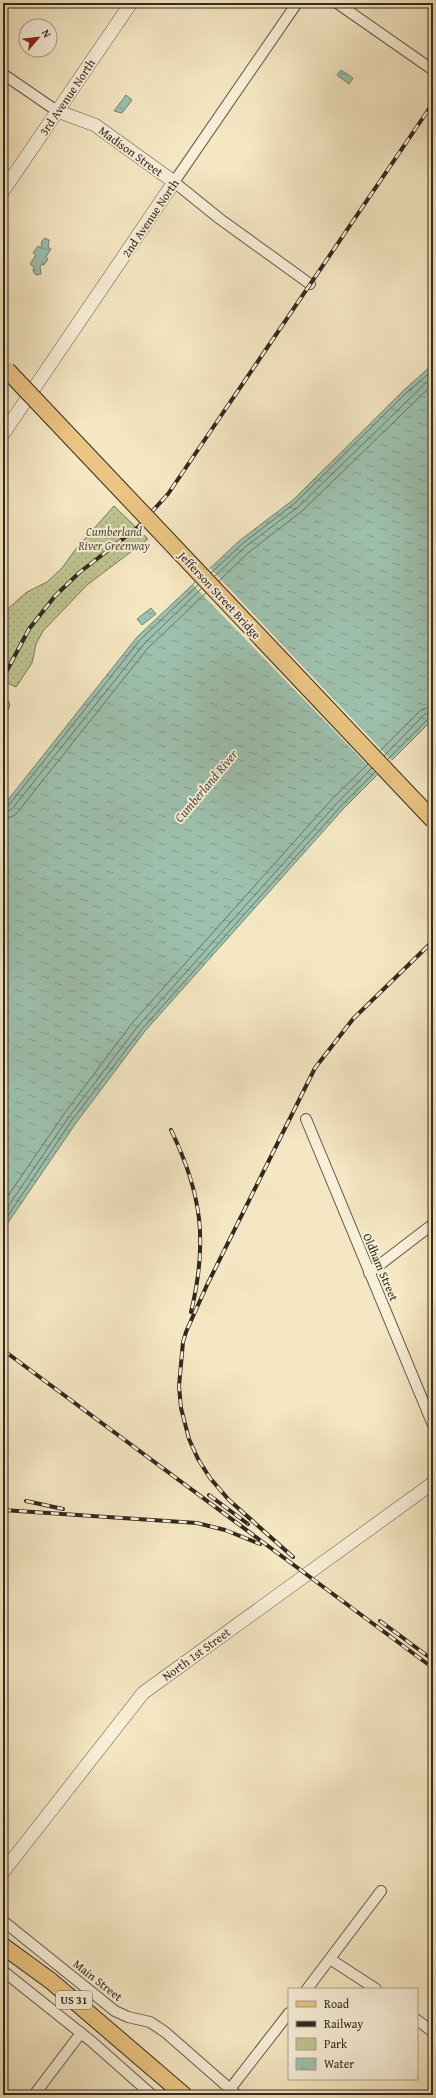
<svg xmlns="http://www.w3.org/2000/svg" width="436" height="2098" font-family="'Gentium Book Plus',serif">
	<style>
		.green { fill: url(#green-dots); stroke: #787758 }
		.water { fill: url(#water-ripples); stroke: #728475 }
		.pier { fill: #f5e7c3 }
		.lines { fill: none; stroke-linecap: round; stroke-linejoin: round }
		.shore { stroke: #687566; stroke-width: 1 }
		.minor-casing { stroke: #635847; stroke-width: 12 }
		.tertiary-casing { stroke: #635847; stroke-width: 14 }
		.primary-casing { stroke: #32291e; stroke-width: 18 }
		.minor { stroke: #f8efd8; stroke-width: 10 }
		.tertiary { stroke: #f8efd8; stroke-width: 13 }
		.primary { stroke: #eac482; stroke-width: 16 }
		.rail-casing { stroke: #32291e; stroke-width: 4 }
		.rail { stroke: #f8efd8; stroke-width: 2.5; stroke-dasharray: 8; stroke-linecap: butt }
		.primary-bridge-casing { stroke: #32291e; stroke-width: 18; stroke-linecap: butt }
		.primary-bridge { stroke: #eac482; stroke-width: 16 }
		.labels { text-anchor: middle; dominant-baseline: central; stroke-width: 4; stroke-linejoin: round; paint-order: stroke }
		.shield { fill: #f8efd8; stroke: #6d6456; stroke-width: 1 }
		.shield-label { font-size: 11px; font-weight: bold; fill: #32291e }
		.street-label { font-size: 12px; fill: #32291e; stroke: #f8efd8 }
		.park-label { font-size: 12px; font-style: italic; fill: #55503b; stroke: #f8efd8 }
		.water-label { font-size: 13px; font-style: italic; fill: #4d4f42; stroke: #f8efd8 }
	</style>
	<defs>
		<pattern id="green-dots" width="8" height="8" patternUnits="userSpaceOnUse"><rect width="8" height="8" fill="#bec592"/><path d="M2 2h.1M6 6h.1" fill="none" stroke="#a4a97d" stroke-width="1.8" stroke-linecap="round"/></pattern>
		<pattern id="water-ripples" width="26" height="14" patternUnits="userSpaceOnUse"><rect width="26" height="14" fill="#9dc1af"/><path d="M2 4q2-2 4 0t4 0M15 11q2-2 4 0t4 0" fill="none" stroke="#819d8e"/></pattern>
	</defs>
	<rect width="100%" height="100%" fill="#f5e7c3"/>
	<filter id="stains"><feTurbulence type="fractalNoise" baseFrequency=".005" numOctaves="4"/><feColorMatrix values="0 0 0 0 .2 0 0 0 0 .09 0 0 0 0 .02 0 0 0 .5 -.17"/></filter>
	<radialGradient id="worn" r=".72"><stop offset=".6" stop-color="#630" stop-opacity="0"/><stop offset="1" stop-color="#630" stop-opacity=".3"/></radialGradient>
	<!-- green -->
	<polygon class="green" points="114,506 148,539 87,585 43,631 36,644 32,663 16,687 3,681 3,613 27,592 47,582 62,568 75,550"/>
	<!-- water -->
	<g class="water">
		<polygon points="341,70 353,78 349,84 337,75"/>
		<polygon points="126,95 132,100 122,113 114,111"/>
		<polygon points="45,238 49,240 48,247 51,249 46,257 48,259 44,265 42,264 40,267 41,274 36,275 33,271 34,267 30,264 36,255 33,253 38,246 41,248 42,241"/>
		<polygon points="433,364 433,719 344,808 145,1031 76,1123 3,1230 3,806 137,637 239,541 293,500 403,391"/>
		<polygon points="151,608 156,614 142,625 137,619"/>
	</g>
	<!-- pier -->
	<polygon class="pier" points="210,568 392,761 377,775 193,585"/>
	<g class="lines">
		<!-- shore -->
		<g class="shore">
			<polyline points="211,573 242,544 295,503 405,394 433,370"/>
			<polyline points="215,576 245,547 298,507 433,376"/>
			<polyline points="219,581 249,552 302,511 433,384"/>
			<polyline points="380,751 421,710 433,706"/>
			<polyline points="384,756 425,714 433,712"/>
			<polyline points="388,759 429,718 433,717"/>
			<polyline points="3,807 8,806 140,640 198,585"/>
			<polyline points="3,813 12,809 144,644 201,589"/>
			<polyline points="3,819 11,817 16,814 148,648 206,593"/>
			<polyline points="3,1203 64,1114 133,1022 333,798 368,764"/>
			<polyline points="3,1214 68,1118 138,1026 338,802 372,768"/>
			<polyline points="3,1223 72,1120 142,1029 341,806 375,772"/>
		</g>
		<!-- minor casing -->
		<g class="minor-casing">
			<g id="minor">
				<polyline points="297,3 174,182 220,219 310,284"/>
				<polyline points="337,3 433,70"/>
				<polyline points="3,74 57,111"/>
				<polyline points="3,707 4,705"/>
				<polyline points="306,1119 433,1425"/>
				<polyline points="369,1273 433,1224"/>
				<polyline points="3,1921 115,2011 128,2017 150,2022 165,2032 237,2095"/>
				<polyline points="330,1959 376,1989"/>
				<polyline points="3,1971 91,2041 152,2095"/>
				<polyline points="307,1989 381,1891"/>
				<polyline points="417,2020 433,2032"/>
				<polyline points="230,2089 289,2013"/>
				<polyline points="34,2095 81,2033"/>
			</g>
		</g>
		<!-- tertiary casing -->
		<g class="tertiary-casing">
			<g id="tertiary">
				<polyline points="3,191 131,3"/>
				<polyline points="3,434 174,182 95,125 57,111"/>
				<polyline points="3,1872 143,1693 433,1483"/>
			</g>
		</g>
		<!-- primary casing -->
		<g class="primary-casing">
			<polyline id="primary" points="3,1946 51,1981 184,2095"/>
		</g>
		<!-- minor -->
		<use href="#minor" class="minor"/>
		<!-- tertiary -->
		<use href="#tertiary" class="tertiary"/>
		<!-- primary -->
		<use href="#primary" class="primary"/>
		<!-- rail casing -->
		<g class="rail-casing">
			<g id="rail">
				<polyline points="3,678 29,629 55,596 80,572 137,528 168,494 433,103"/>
				<path d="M171 1130C202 1194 208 1242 191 1312"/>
				<polyline points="3,1350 433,1668"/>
				<polyline points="209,1495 248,1524"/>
				<polyline points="26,1501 63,1509"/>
				<polyline points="3,1510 197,1523 225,1530 260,1544"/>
				<polyline points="293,1557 229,1500 210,1478 198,1459 189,1439 181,1408 179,1386 183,1342 186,1332 207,1285 315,1068 353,1019 433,941"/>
				<polyline points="380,1621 433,1660"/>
			</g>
		</g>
		<!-- rail -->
		<use href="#rail" class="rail"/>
		<!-- primary-bridge casing -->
		<g class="primary-bridge-casing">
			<polyline id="primary-bridge" points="7,370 433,820"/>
		</g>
		<!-- primary-bridge -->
		<use href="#primary-bridge" class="primary-bridge"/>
	</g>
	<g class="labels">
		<!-- shield labels -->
		<rect class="shield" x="56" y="1991" width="36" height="18" rx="3"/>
		<g class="shield-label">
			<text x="74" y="2000">US 31</text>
		</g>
		<!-- street labels -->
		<g class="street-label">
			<text transform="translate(67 97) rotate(-56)">3rd Avenue North</text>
			<text transform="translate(131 151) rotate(36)">Madison Street</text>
			<text transform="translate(150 218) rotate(-56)">2nd Avenue North</text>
			<text transform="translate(220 595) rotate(47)">Jefferson Street Bridge</text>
			<text transform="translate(381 1267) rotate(67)">Oldham Street</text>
			<text transform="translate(196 1654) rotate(-36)">North 1st Street</text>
			<text transform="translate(98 1980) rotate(38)">Main Street</text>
		</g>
		<!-- park labels -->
		<g class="park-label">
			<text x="114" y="531">Cumberland<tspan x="114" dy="14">River Greenway</tspan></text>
		</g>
		<!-- water labels -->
		<g class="water-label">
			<text transform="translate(206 786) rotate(-50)">Cumberland River</text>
		</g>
	</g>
	<!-- margin -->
	<rect width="436" height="2098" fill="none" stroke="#f5e7c3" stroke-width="16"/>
	<rect x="4" y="4" width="428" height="2090" fill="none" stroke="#32291e" stroke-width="2"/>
	<rect x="8" y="8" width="420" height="2082" fill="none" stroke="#32291e"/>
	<!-- legend -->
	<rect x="288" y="1988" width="130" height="92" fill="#f8efd8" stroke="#a9a08e"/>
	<rect x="296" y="2001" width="20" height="6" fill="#eac482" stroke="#a9a08e"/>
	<text x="324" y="2008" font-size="12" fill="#32291e">Road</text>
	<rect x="296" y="2021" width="20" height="6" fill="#32291e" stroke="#a9a08e"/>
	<text x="324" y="2028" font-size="12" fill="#32291e">Railway</text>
	<rect x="296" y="2038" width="20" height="12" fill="#bec592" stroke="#a9a08e"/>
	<text x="324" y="2048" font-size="12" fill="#32291e">Park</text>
	<rect x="296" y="2058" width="20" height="12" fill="url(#water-ripples)" stroke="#a9a08e"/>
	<text x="324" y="2068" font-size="12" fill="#32291e">Water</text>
	<!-- north arrow -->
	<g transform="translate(38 38) rotate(62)"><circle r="19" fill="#f8efd8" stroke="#a9a08e"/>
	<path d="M0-3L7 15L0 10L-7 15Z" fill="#8f2418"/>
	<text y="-6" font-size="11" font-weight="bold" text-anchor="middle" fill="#32291e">N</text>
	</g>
	<rect width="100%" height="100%" filter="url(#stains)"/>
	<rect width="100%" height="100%" fill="url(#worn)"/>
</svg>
